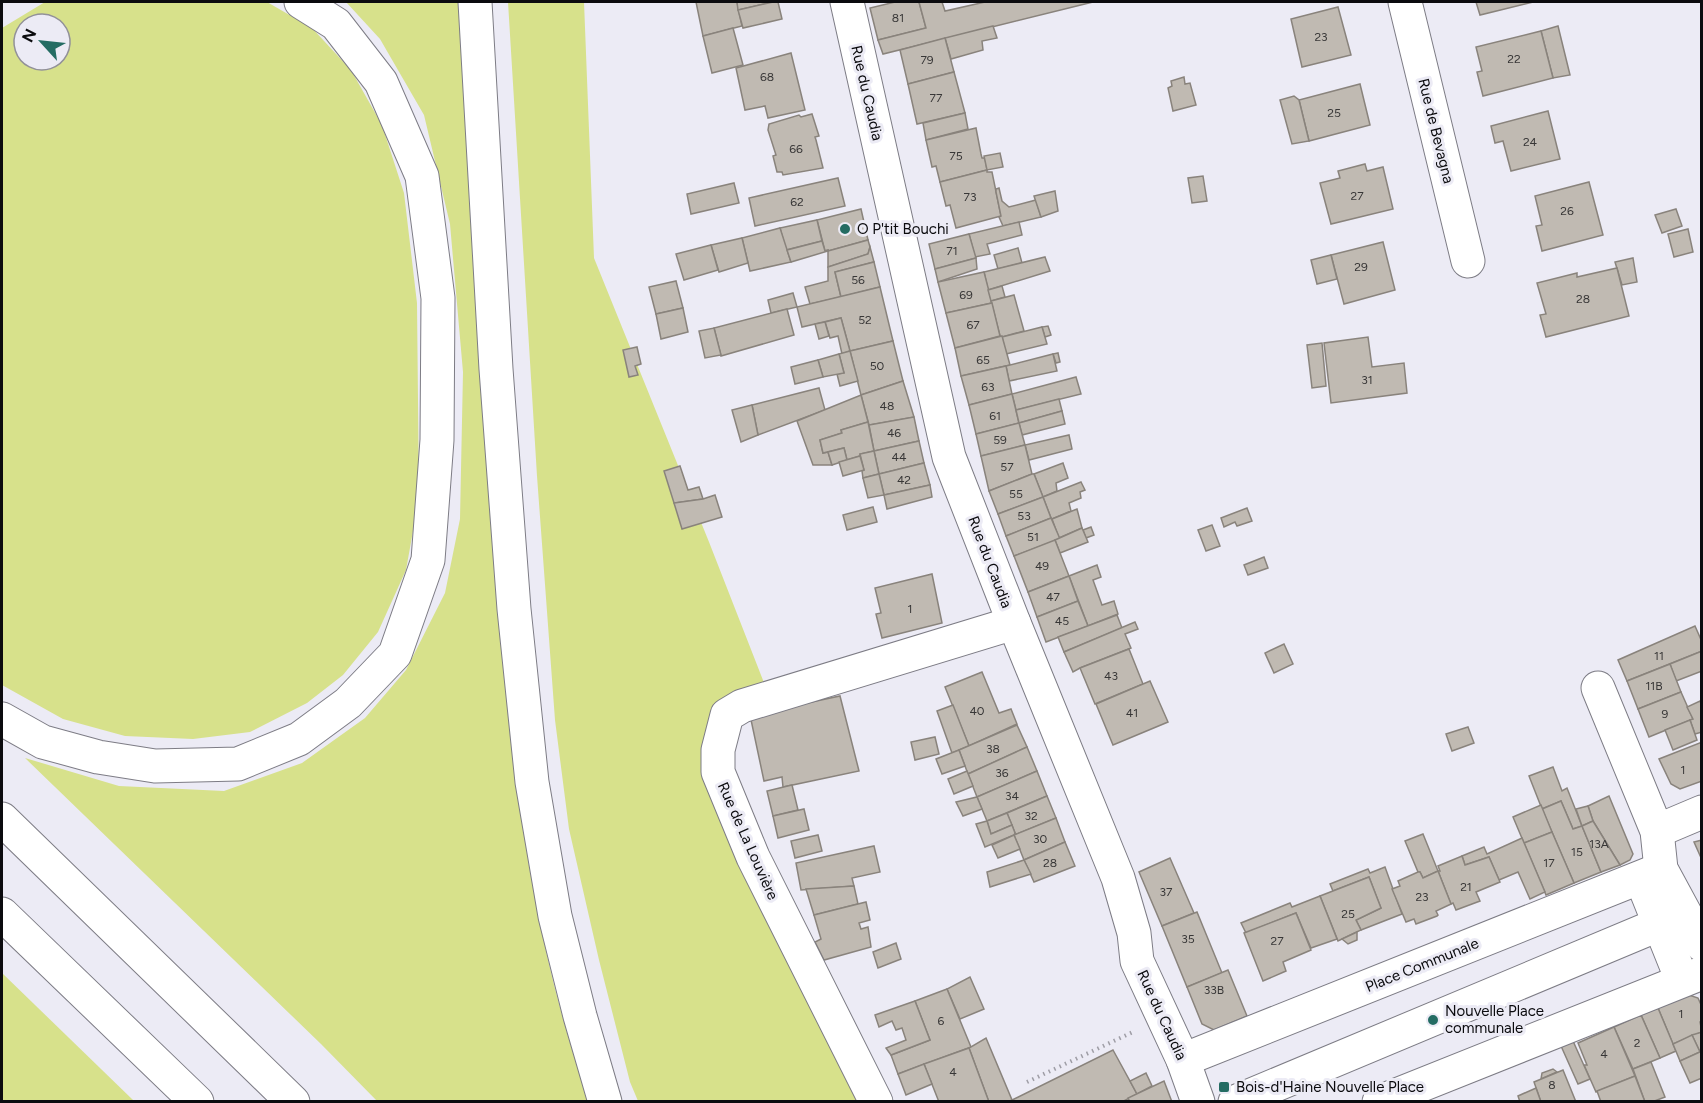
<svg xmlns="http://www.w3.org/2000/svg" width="1703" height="1103" font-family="Figtree,sans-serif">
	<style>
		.green { fill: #d7e18b; fill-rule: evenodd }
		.building { fill: #c0bab2; stroke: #89837c; stroke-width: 1.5 }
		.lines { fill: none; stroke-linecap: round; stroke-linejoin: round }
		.minor-casing { stroke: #7d7c85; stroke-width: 35 }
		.highway-casing { stroke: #7d7c85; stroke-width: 35 }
		.path { stroke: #9f9ea6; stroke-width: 4; stroke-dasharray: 1.5 4.5; stroke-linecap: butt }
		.minor { stroke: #fff; stroke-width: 33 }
		.highway { stroke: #fff; stroke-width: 33 }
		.poi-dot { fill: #246c63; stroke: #ecebf5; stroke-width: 2 }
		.labels { text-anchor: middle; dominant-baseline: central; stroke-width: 6; stroke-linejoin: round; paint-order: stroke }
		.number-label { font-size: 12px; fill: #383737 }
		.street-label { font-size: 15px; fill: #0b0b0e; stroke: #ecebf5 }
		.poi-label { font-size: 15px; fill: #0b0b0e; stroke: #ecebf5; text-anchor: start }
	</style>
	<rect width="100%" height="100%" fill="#ecebf5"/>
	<!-- green -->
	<g class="green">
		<path d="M45 2H267L312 28 351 70 382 125 404 193 417 303 419 498 406 570 378 632 343 675 307 703 250 732 193 739 125 736 63 719 2 685V28ZM24 24H60V60H24Z"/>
		<path d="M346 2H461C470 159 480 317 490 475 503 686 518 901 589 1101H377L321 1044 25 758 119 786 224 791 302 763 365 718 406 670 445 593 460 519 463 372 450 224 424 115 380 39Z"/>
		<polygon points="508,2 584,2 594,258 709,542 770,698 742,706 718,750 876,1101 638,1101 630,1082 599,960 569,829 555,720 537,476"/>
		<polygon points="2,973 134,1101 2,1101"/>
	</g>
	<!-- building -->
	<g class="building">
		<polygon points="696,2 737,2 742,26 703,36"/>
		<polygon points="737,2 773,2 738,10"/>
		<polygon points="773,2 778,2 782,19 743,28 738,10"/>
		<polygon points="895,2 919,2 926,28 878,40 870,8"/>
		<polygon points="919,2 942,2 945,11 985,2 1093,2 883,54 878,40 926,28"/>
		<polygon points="1476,2 1533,2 1480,15"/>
		<polygon points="1338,7 1351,55 1302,67 1291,19"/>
		<polygon points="993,26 997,38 982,41 983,50 951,59 945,38"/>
		<polygon points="1558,26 1570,75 1553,78 1541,31"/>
		<polygon points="733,28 743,65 712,73 703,36"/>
		<polygon points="1541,31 1553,78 1483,96 1477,72 1482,71 1476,47"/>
		<polygon points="945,38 954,72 908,84 900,50"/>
		<polygon points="791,53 805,110 768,118 765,106 745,110 736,68"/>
		<polygon points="954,72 965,113 917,124 908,84"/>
		<polygon points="1184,77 1185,84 1190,83 1196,105 1173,111 1168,88 1172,86 1171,81"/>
		<polygon points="1360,84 1370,125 1309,141 1299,100"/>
		<polygon points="1294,96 1299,100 1309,141 1292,144 1280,100"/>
		<polygon points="1548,111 1560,159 1511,171 1503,141 1495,143 1491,126"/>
		<polygon points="965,113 968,129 926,140 923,123"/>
		<polygon points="812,114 819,136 815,137 816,140 823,168 783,175 782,172 777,172 773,156 776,155 768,130 769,124 799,115 801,117"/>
		<polygon points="976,128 981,154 982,158 985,158 987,170 940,182 936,166 932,167 926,140"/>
		<polygon points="1000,153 1003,167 987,170 984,156"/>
		<polygon points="1365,164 1367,171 1383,167 1393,209 1331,224 1320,183 1340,178 1338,171"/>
		<polygon points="987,170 987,172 992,172 1001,216 956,228 950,205 946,206 940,182"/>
		<polygon points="1203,176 1207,201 1192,203 1188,178"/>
		<polygon points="838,178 845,206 755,226 749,198"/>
		<polygon points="1589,182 1603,235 1542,251 1536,226 1542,225 1535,196"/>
		<polygon points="734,183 739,203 691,214 687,194"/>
		<polygon points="999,188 1002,201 1009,207 1036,200 1041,217 1003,226 999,217 1001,216 996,192 996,189"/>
		<polygon points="1055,191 1058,211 1041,217 1034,196"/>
		<polygon points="861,209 868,240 828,251 828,250 825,251 817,220"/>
		<polygon points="1676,209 1682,226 1662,233 1655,215"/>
		<polygon points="817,220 822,241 786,250 780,228"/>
		<polygon points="1019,222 1022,235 987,244 990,254 975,257 969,234"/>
		<polygon points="780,228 791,262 750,271 742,238"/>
		<polygon points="1688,229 1693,252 1674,257 1668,234"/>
		<polygon points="969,234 976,258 935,269 929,244"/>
		<polygon points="742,238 748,263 719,272 711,245"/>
		<polygon points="868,240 870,247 868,254 828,267 828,251"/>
		<polygon points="822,241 825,251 828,250 828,251 791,262 787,250"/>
		<polygon points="1383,242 1395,290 1344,304 1331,255"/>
		<polygon points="711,245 718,270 684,280 676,254"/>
		<polygon points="870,247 874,262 835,272 841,297 810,304 805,287 828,281 828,267 868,254"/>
		<polygon points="1018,248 1022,263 998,269 994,255"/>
		<polygon points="1331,255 1337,279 1317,284 1311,260"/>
		<polygon points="1045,257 1050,271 988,290 984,272"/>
		<polygon points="976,258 977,269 938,282 935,269"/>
		<polygon points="1633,258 1637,282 1622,285 1615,262"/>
		<polygon points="874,262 880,287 841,297 835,272"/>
		<polygon points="1617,268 1629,316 1546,337 1540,315 1546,314 1537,283 1577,273 1577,277"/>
		<polygon points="984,272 992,303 946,313 938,282"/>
		<polygon points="676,281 683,308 656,314 649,287"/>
		<polygon points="1002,286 1005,297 991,301 988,290"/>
		<polygon points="880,287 893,341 850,351 841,318 802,327 797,307"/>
		<polygon points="793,293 797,307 771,313 768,300"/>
		<polygon points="1014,295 1024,331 1002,337 1000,336 991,301"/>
		<polygon points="992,303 1000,336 955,348 946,313"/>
		<polygon points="683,308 688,332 661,339 656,314"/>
		<polygon points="787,309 794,335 721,356 714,328"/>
		<polygon points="841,318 850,351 842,354 838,336 830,338 825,322"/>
		<polygon points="825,322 829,336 819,339 815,324"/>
		<polygon points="1048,326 1051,335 1045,337 1042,327"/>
		<polygon points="1042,327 1047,344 1006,354 1002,337"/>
		<polygon points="714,328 721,355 705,358 699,331"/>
		<polygon points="1002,336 1010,365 961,376 955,348"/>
		<polygon points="1368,337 1372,367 1404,363 1407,393 1331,403 1324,343"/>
		<polygon points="893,341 903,381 861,395 850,351"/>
		<polygon points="1322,343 1326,386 1312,388 1307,345"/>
		<polygon points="637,347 641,364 635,366 638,375 629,377 623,350"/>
		<polygon points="850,351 858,381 840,386 837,374 844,373 839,354"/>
		<polygon points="1058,353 1060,362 1056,363 1053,354"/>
		<polygon points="839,354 844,373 823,377 818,360"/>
		<polygon points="1053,354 1057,371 1009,381 1006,366"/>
		<polygon points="818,360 823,377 795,384 791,367"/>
		<polygon points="1006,366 1012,394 969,405 961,376"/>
		<polygon points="1076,377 1081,394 1016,410 1012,394"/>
		<polygon points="903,381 914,417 869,425 861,395"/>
		<polygon points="819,388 825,410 758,435 752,405"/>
		<polygon points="1012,394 1019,423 976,434 969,405"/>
		<polygon points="861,395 868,422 841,430 842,433 820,440 823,453 828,452 832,465 813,465 797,421"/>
		<polygon points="1059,399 1062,411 1019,423 1016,410"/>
		<polygon points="752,405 758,435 741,442 732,410"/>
		<polygon points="1062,411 1065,424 1022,435 1019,423"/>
		<polygon points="914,417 919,441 874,451 869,425"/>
		<polygon points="868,422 874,451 860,454 860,456 847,460 844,448 823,453 820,440 842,433 841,430"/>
		<polygon points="1019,423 1025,445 981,456 976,434"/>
		<polygon points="1069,435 1072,449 1029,460 1025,445"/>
		<polygon points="919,441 924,463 879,474 874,451"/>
		<polygon points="1025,445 1032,474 989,491 981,456"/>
		<polygon points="844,448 847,460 832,465 828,452"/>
		<polygon points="874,451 879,474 863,478 862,471 864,470 860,454"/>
		<polygon points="860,456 864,470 843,476 839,462"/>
		<polygon points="924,463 930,485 884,495 879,474"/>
		<polygon points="1063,463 1068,478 1056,483 1057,491 1043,497 1034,474"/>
		<polygon points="680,466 688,490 699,487 703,499 674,503 664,471"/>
		<polygon points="879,474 884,495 868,498 863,478"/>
		<polygon points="1032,474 1034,474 1043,497 998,514 989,491"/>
		<polygon points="1081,482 1085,490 1080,492 1081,498 1069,503 1071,511 1052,519 1051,518 1043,497"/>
		<polygon points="930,485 932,497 887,509 884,495"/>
		<polygon points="715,495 722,517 682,529 674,503 703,499"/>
		<polygon points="1043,497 1051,518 1006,536 998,514"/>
		<polygon points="873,507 877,522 847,530 843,515"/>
		<polygon points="1247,508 1252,521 1237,526 1235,522 1224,527 1221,518"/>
		<polygon points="1077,509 1082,528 1059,538 1052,519"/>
		<polygon points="1051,518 1060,539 1014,556 1006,536"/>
		<polygon points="1212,525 1220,546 1206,551 1198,530"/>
		<polygon points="1091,527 1094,535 1086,538 1083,530"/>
		<polygon points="1082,528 1088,542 1060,553 1055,540"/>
		<polygon points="1055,540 1069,576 1028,592 1014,556"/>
		<polygon points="1264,557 1268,568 1248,575 1244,565"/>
		<polygon points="1097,565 1101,577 1093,580 1102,605 1114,601 1118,614 1088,626 1069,576"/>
		<polygon points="932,574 942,623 882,638 876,614 881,613 875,588"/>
		<polygon points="1069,576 1078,601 1037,617 1028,592"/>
		<polygon points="1078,601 1088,626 1046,642 1037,617"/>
		<polygon points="1117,615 1122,628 1064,652 1058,637"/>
		<polygon points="1135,622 1138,629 1125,634 1131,648 1080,668 1073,672 1064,652"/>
		<polygon points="1695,626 1702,642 1702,651 1627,681 1618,660"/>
		<polygon points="1284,644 1293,664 1274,673 1265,653"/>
		<polygon points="1129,649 1143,684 1095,704 1080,668"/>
		<polygon points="1702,651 1702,671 1676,681 1670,664"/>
		<polygon points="1670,664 1681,692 1638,709 1627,681"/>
		<polygon points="982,672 999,713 1011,709 1017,724 969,746 945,687"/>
		<polygon points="1150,681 1168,722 1113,745 1096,704"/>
		<polygon points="1681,692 1693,719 1649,737 1638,709"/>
		<polygon points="840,696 859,771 783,787 782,777 764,781 750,715"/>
		<polygon points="1700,701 1702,706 1702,732 1695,734 1690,720 1693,719 1687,707"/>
		<polygon points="953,705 969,746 952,753 937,711"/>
		<polygon points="1690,720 1697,740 1673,750 1665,730"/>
		<polygon points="1017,725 1027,747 968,774 959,750"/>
		<polygon points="1468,727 1474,743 1452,751 1446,734"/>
		<polygon points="935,737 939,754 915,760 911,742"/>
		<polygon points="1702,742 1702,781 1680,789 1671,784 1659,759"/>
		<polygon points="1027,747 1037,771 977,797 968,774"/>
		<polygon points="959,750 965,766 942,774 936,759"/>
		<polygon points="1553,767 1562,791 1567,788 1582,826 1573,829 1561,801 1542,809 1529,776"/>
		<polygon points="967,771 973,786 954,794 948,779"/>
		<polygon points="1037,771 1047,796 987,821 977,797"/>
		<polygon points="792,785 798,810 773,816 767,791"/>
		<polygon points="1047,796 1056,818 1014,835 1015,833 1007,813"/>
		<polygon points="1609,796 1633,854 1630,860 1620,865 1593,821 1588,806"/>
		<polygon points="977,797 982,809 963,816 956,802"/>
		<polygon points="1561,801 1573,829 1582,826 1601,872 1574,883 1542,809"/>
		<polygon points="1541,805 1552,832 1524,843 1513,817"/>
		<polygon points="1588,806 1593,821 1582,826 1576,809"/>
		<polygon points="804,809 809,830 778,838 773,816"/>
		<polygon points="1007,813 1012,825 991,834 987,821"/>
		<polygon points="1056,818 1065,842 1024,860 1014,835"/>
		<polygon points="987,821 991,834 1012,825 1015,833 1014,835 985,847 976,824"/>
		<polygon points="1593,821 1620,865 1601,872 1582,826"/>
		<polygon points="1552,832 1574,883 1546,895 1524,843"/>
		<polygon points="1423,834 1438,871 1423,878 1420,872 1418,872 1405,841"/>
		<polygon points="818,835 822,851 795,858 791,841"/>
		<polygon points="1014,835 1020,849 998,858 992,845"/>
		<polygon points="1522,838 1545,892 1530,899 1518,872 1499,880 1489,857 1465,865 1462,856 1484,847 1487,854"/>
		<polygon points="1702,840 1702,860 1694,842"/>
		<polygon points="1065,842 1075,866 1034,882 1024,860"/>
		<polygon points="874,846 880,872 852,878 854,886 801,890 796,863"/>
		<polygon points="1462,856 1465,865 1489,857 1500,882 1476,892 1480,901 1456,910 1453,903 1451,904 1438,871 1440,871 1438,866"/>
		<polygon points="1170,858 1194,913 1162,926 1139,872"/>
		<polygon points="1024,860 1031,874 990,887 987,872"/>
		<polygon points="1385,867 1402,914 1361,930 1356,920 1381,908 1369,877 1333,891 1330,884 1368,869 1370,873"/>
		<polygon points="1438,871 1451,904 1436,911 1438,915 1437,916 1416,924 1414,919 1406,922 1392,889 1400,886 1398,881 1418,872 1420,872 1423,878"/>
		<polygon points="1369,877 1381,908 1356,920 1361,930 1338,941 1320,896"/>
		<polygon points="854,886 858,904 814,915 806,889"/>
		<polygon points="1320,896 1337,939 1311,948 1296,913 1246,933 1241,923 1290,903 1292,907"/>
		<polygon points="866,902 870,920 859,923 861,929 868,927 871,947 824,960 815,942 821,939 814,915"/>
		<polygon points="1197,912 1222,973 1187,987 1162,926"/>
		<polygon points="1296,913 1311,950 1283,962 1286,971 1263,981 1244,933"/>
		<polygon points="1357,932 1357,940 1348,944 1342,939"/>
		<polygon points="896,943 901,959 878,968 873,952"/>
		<polygon points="1228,970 1247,1016 1214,1030 1202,1024 1187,987"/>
		<polygon points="970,977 984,1009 960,1019 947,989"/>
		<polygon points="947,989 971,1047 898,1074 891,1055 930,1040 915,1001"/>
		<polygon points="1689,995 1698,998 1702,1007 1702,1021 1700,1022 1702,1032 1673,1044 1658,1008"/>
		<polygon points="915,1001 930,1040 891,1055 886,1048 906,1040 902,1028 896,1030 892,1021 879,1027 875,1015"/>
		<polygon points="1658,1008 1676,1051 1660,1058 1641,1015"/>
		<polygon points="1641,1015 1660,1058 1633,1069 1614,1027"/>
		<polygon points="1614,1027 1635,1076 1596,1092 1584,1065 1587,1065 1578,1043"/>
		<polygon points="1702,1032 1702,1051 1700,1052 1692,1035"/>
		<polygon points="1692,1035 1700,1052 1680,1061 1673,1044"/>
		<polygon points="986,1038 1012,1100 1008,1102 989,1102 969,1048"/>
		<polygon points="1573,1041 1590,1079 1578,1084 1561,1046"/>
		<polygon points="969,1048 989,1102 939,1102 924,1064"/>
		<polygon points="1113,1050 1137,1094 1122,1102 1008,1102"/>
		<polygon points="1702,1051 1702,1078 1690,1083 1680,1061"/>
		<polygon points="1651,1062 1665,1097 1652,1102 1645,1102 1633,1069"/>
		<polygon points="924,1064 932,1084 906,1095 898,1074"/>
		<polygon points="1553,1069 1557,1072 1541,1079 1542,1073"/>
		<polygon points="1563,1070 1576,1102 1541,1102 1534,1082"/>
		<polygon points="1146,1073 1152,1086 1137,1094 1130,1081"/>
		<polygon points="1635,1076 1645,1102 1601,1102 1597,1091"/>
		<polygon points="1164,1081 1172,1102 1130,1102 1128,1098"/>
		<polygon points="1536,1088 1541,1102 1520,1102 1518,1096"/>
	</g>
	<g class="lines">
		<!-- minor casing -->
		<g class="minor-casing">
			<g id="minor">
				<polyline points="847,2 949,457 1014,623 1118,878 1134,933 1137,961 1183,1060 1198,1102"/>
				<polyline points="1405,2 1468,261"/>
				<polyline points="1598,688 1657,831 1661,869 1702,945"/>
				<polyline points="1657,831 1702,812"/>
				<polyline points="1641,878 1682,980"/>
				<polyline points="1183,1060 1661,869"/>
				<polyline points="876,1102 753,857 718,772 718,750 727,715 742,706 1014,623"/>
				<polyline points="1235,1102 1660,924"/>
				<polyline points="1379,1102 1702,973"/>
			</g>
		</g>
		<!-- highway casing -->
		<g class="highway-casing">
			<g id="highway">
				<polyline points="475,2 496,369 514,609 532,782 555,916 580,1016 605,1102"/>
				<polyline points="2,719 43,742 98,757 155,766 238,764 299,739 348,703 395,654 428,560 437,440 438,298 422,176 381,82 336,24 301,2"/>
				<polyline points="2,819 293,1102"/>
				<polyline points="2,914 197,1102"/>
			</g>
		</g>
		<!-- path -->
		<polyline class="path" points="1027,1082 1135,1031"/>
		<!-- minor -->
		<use href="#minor" class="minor"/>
		<!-- highway -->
		<use href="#highway" class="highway"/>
	</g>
	<!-- markers -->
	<g class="poi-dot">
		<circle cx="845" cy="229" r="6"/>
		<circle cx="1433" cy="1020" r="6"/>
		<rect x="1218" y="1081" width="12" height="12" rx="3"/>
	</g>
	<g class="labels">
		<!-- number labels -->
		<g class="number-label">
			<text x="898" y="18">81</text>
			<text x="1321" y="37">23</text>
			<text x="1514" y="59">22</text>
			<text x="927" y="60">79</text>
			<text x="767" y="77">68</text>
			<text x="936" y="98">77</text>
			<text x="1334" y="113">25</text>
			<text x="1530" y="142">24</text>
			<text x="796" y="149">66</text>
			<text x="956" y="156">75</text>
			<text x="1357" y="196">27</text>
			<text x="970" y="197">73</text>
			<text x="797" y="202">62</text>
			<text x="1567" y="211">26</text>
			<text x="952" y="251">71</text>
			<text x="1361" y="267">29</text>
			<text x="858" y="280">56</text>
			<text x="966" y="295">69</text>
			<text x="1583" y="299">28</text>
			<text x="865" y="320">52</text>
			<text x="973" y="325">67</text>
			<text x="983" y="360">65</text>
			<text x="877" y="366">50</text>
			<text x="1367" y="380">31</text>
			<text x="988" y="387">63</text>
			<text x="887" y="406">48</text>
			<text x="995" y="416">61</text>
			<text x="894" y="433">46</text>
			<text x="1000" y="440">59</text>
			<text x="899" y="457">44</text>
			<text x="1007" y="467">57</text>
			<text x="904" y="480">42</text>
			<text x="1016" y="494">55</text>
			<text x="1024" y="516">53</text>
			<text x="1033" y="537">51</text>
			<text x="1042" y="566">49</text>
			<text x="1053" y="597">47</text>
			<text x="910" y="609">1</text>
			<text x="1062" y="621">45</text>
			<text x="1659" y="656">11</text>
			<text x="1111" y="676">43</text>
			<text x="1654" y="686">11B</text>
			<text x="977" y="711">40</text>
			<text x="1132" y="713">41</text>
			<text x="1665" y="714">9</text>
			<text x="993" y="749">38</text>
			<text x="1683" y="770">1</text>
			<text x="1002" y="773">36</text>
			<text x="1012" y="796">34</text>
			<text x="1031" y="816">32</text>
			<text x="1040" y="839">30</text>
			<text x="1599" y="844">13A</text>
			<text x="1577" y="852">15</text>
			<text x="1050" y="863">28</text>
			<text x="1549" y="863">17</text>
			<text x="1466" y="887">21</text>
			<text x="1166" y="892">37</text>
			<text x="1422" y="897">23</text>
			<text x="1348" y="914">25</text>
			<text x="1188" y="939">35</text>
			<text x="1277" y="941">27</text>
			<text x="1214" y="990">33B</text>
			<text x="1681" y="1014">1</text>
			<text x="941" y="1021">6</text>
			<text x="1637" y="1043">2</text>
			<text x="1604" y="1054">4</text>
			<text x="953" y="1072">4</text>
			<text x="1552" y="1085">8</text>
		</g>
		<!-- street labels -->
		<g class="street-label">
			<text transform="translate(867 93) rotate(77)">Rue du Caudia</text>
			<text transform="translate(1436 131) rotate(76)">Rue de Bevagna</text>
			<text transform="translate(990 562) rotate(69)">Rue du Caudia</text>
			<text transform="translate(748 841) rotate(66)">Rue de La Louvière</text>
			<text transform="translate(1422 965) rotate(-22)">Place Communale</text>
			<text transform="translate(1162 1015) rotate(65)">Rue du Caudia</text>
		</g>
		<!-- poi labels -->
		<g class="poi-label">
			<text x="857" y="229">O P'tit Bouchi</text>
			<text x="1445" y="1011">Nouvelle Place<tspan x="1445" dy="17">communale</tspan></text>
			<text x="1236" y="1087">Bois-d'Haine Nouvelle Place</text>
		</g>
	</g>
	<!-- border -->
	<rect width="1703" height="1103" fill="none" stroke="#0b0b0e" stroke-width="6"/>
	<!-- north arrow -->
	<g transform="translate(42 42) rotate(297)"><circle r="28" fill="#ecebf5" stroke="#929199" stroke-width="1.5"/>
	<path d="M0-4.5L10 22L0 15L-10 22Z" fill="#246c63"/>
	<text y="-9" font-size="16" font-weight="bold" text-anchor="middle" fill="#0b0b0e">N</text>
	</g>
</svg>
